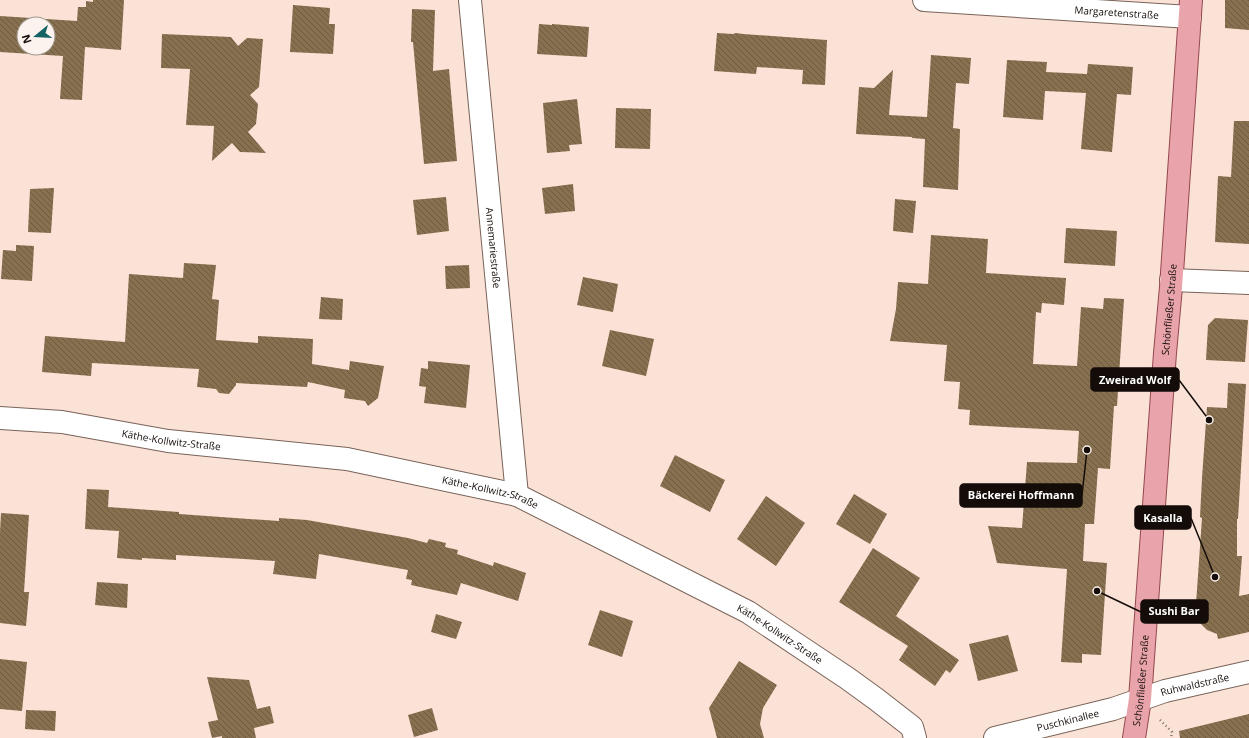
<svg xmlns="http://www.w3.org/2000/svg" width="1249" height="738" font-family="'Open Sans',sans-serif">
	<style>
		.building { fill: url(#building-back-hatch); fill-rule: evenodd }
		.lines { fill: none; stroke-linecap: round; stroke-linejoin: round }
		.minor-casing { stroke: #796359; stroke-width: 24 }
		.major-casing { stroke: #95474e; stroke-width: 24 }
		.path { stroke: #817169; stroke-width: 2.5; stroke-dasharray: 1 3; stroke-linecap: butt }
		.minor { stroke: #fff; stroke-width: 22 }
		.major { stroke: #e9a4ab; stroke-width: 22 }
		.labels { text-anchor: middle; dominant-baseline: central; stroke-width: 3; stroke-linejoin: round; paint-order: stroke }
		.street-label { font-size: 10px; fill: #140c08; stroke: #fdf3ee }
		.leader { fill: none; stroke: #140c08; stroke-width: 1.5 }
		.callout-dot { fill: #140c08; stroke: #fdf3ee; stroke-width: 1.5 }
		.callout { fill: #140c08; stroke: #140c08; stroke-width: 1.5 }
		.callout-label { font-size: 11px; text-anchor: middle; font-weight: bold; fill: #fff }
	</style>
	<defs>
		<pattern id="building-back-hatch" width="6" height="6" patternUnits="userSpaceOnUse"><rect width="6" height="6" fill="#87704f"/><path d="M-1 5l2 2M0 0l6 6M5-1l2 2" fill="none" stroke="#6d5a40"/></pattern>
	</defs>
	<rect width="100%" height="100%" fill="#fbe2d6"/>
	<!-- building -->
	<g class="building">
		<path d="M93 0H124L121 50 85 47 82 100 60 99 63 56 0 52V16L77 21 78 7H86V1L93 2ZM24 24H48V48H24Z"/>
		<polygon points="1225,0 1249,0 1249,30 1225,28"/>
		<polygon points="293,5 330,8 329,24 335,24 333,54 290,52"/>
		<polygon points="412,9 435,10 433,71 449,69 457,161 424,164 413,42 411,42"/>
		<polygon points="539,24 552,25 552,24 589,27 587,57 537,54"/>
		<polygon points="717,33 733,34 736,33 743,34 827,40 825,85 802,84 803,70 757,67 756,74 714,71"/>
		<polygon points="162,34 231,37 238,46 247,38 263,39 259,87 250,95 258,104 256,124 248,132 266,153 240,152 232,143 212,161 214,126 186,125 190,69 161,68"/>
		<polygon points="931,55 971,58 969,84 956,83 953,128 960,129 958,190 923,187 925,139 912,138 912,137 856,134 859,87 874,88 893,70 889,115 927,117"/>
		<polygon points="1007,60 1047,62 1046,72 1087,74 1088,64 1133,67 1131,95 1117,94 1112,152 1081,149 1086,93 1045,91 1043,120 1003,117"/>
		<polygon points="577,99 582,144 569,145 570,151 547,153 543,103"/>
		<polygon points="616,108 651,109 650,149 615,148"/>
		<polygon points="1234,121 1249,121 1249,244 1215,242 1218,176 1231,177"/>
		<polygon points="573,184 575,211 545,214 542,188"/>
		<polygon points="54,188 51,233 28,232 30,189"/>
		<polygon points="446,197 449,231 417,235 413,200"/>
		<polygon points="895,199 916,201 913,233 893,231"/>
		<polygon points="1066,228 1117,231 1115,266 1064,263"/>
		<polygon points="931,235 988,239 986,273 1066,278 1064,305 1042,303 1041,313 1036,312 1033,364 1077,366 1081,307 1103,309 1104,298 1124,299 1117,406 1114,406 1110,469 1098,468 1094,524 1085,524 1083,561 1107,563 1101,655 1082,654 1082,663 1061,662 1067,569 997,563 988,526 1022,528 1027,462 1077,463 1079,431 969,425 970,410 958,409 960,382 944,381 947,345 890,341 896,309 898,282 928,284"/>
		<polygon points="16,245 34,246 32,281 1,279 3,250 16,251"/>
		<polygon points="184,263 216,265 212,299 219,300 216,340 258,343 258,336 313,339 312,364 349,370 350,361 384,366 378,398 368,406 365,401 344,398 345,390 308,382 307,387 236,383 236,385 229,394 219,393 216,389 197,387 199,369 92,363 91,376 42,372 45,336 125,342 129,274 183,278"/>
		<polygon points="469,265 470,288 446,289 445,266"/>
		<polygon points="583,277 618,284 613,312 577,305"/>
		<polygon points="321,297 343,299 342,320 319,319"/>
		<polygon points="1215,318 1248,320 1245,362 1206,360 1208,325"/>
		<polygon points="610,330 654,339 646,376 602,366"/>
		<polygon points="428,361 470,365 466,408 424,403 426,387 419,386 421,368 428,369"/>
		<polygon points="1228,383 1246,384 1238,519 1237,519 1237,556 1242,556 1239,596 1249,594 1249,632 1218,639 1217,634 1207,630 1195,618 1202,518 1200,517 1202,478 1207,407 1227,408"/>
		<polygon points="675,455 725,480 710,512 660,486"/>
		<polygon points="87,489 109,490 108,507 179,512 179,514 279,521 279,518 307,520 408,538 427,543 429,539 446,543 445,547 458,550 457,554 493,566 494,562 526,573 518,601 461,583 457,595 411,585 412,580 406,579 408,570 319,554 316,579 273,574 275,561 176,555 176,560 142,558 142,560 117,558 119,531 85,529"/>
		<polygon points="854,494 887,514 870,544 836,524"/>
		<polygon points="766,496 805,523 776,566 737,539"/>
		<polygon points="1,513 29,515 24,592 29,592 26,626 0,623 0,532"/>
		<polygon points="873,548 920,578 896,616 959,660 950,673 946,670 935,686 899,660 908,646 839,602"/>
		<polygon points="97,582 128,584 127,608 95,605"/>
		<polygon points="600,610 633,621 622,657 588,645"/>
		<polygon points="436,614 462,622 456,639 431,632"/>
		<polygon points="1008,635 1018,671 978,681 969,644"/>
		<polygon points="0,659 27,662 22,711 0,709"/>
		<polygon points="739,661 777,685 763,708 760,724 764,738 717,738 709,708"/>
		<polygon points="207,677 249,680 257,709 270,706 274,723 254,728 256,738 222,738 222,736 212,738 208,722 218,720"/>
		<polygon points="432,708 438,730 414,737 408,715"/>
		<polygon points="26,710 56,711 55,731 25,729"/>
		<polygon points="1249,714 1249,738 1180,738 1179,731"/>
	</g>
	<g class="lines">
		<!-- minor casing -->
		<g class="minor-casing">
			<g id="minor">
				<path id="s1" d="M470 0 517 495"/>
				<path id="s2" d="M924 0 1190 17"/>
				<polyline points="1171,280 1249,283"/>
				<path id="s3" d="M0 418 62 422 168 441 347 459 517 495 748 612 847 678 876 699 912 727 915 738"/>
				<path id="s4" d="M995 738 1113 709 1165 691 1249 672"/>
			</g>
		</g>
		<!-- major casing -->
		<g class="major-casing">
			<g id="major">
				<path id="s5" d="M1134 738 1140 699 1165 353 1171 287 1191 0"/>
			</g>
		</g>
		<!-- path -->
		<polyline class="path" points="1160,720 1172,732 1171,738"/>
		<!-- minor -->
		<use href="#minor" class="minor"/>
		<!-- major -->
		<use href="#major" class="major"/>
	</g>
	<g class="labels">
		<!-- street labels -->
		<g class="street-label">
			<text stroke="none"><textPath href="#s2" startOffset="193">Margaretenstraße</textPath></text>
			<text stroke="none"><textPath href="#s1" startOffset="249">Annemariestraße</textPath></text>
			<text stroke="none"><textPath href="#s5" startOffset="430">Schönfließer Straße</textPath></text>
			<text stroke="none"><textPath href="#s3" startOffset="173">Käthe-Kollwitz-Straße</textPath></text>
			<text stroke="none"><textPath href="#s3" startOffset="497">Käthe-Kollwitz-Straße</textPath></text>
			<text stroke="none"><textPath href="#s3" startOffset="821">Käthe-Kollwitz-Straße</textPath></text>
			<text stroke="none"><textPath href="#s5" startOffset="58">Schönfließer Straße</textPath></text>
			<text stroke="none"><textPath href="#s4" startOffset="207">Ruhwaldstraße</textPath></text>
			<text stroke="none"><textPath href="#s4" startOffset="75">Puschkinallee</textPath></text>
		</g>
	</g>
	<!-- callouts -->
	<path class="leader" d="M1209 420L1179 380M1087 450L1082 495M1215 577L1191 518M1097 591L1141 612"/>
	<g class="callout-dot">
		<circle cx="1209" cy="420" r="4"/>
		<circle cx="1087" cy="450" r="4"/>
		<circle cx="1215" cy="577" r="4"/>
		<circle cx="1097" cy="591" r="4"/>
	</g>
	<g class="callout">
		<rect x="1091" y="368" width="88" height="23" rx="4"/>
		<rect x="960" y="484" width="122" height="23" rx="4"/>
		<rect x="1135" y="506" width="56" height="23" rx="4"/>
		<rect x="1141" y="600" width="67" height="23" rx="4"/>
	</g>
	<g class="callout-label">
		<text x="1135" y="384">Zweirad Wolf</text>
		<text x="1021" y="499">Bäckerei Hoffmann</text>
		<text x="1163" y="522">Kasalla</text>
		<text x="1174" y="615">Sushi Bar</text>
	</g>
	<!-- north arrow -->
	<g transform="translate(36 36) rotate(252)"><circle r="19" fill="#fdf3ee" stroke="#a09792"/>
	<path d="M0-3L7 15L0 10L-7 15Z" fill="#146365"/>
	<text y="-6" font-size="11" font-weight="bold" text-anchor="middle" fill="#140c08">N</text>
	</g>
</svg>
